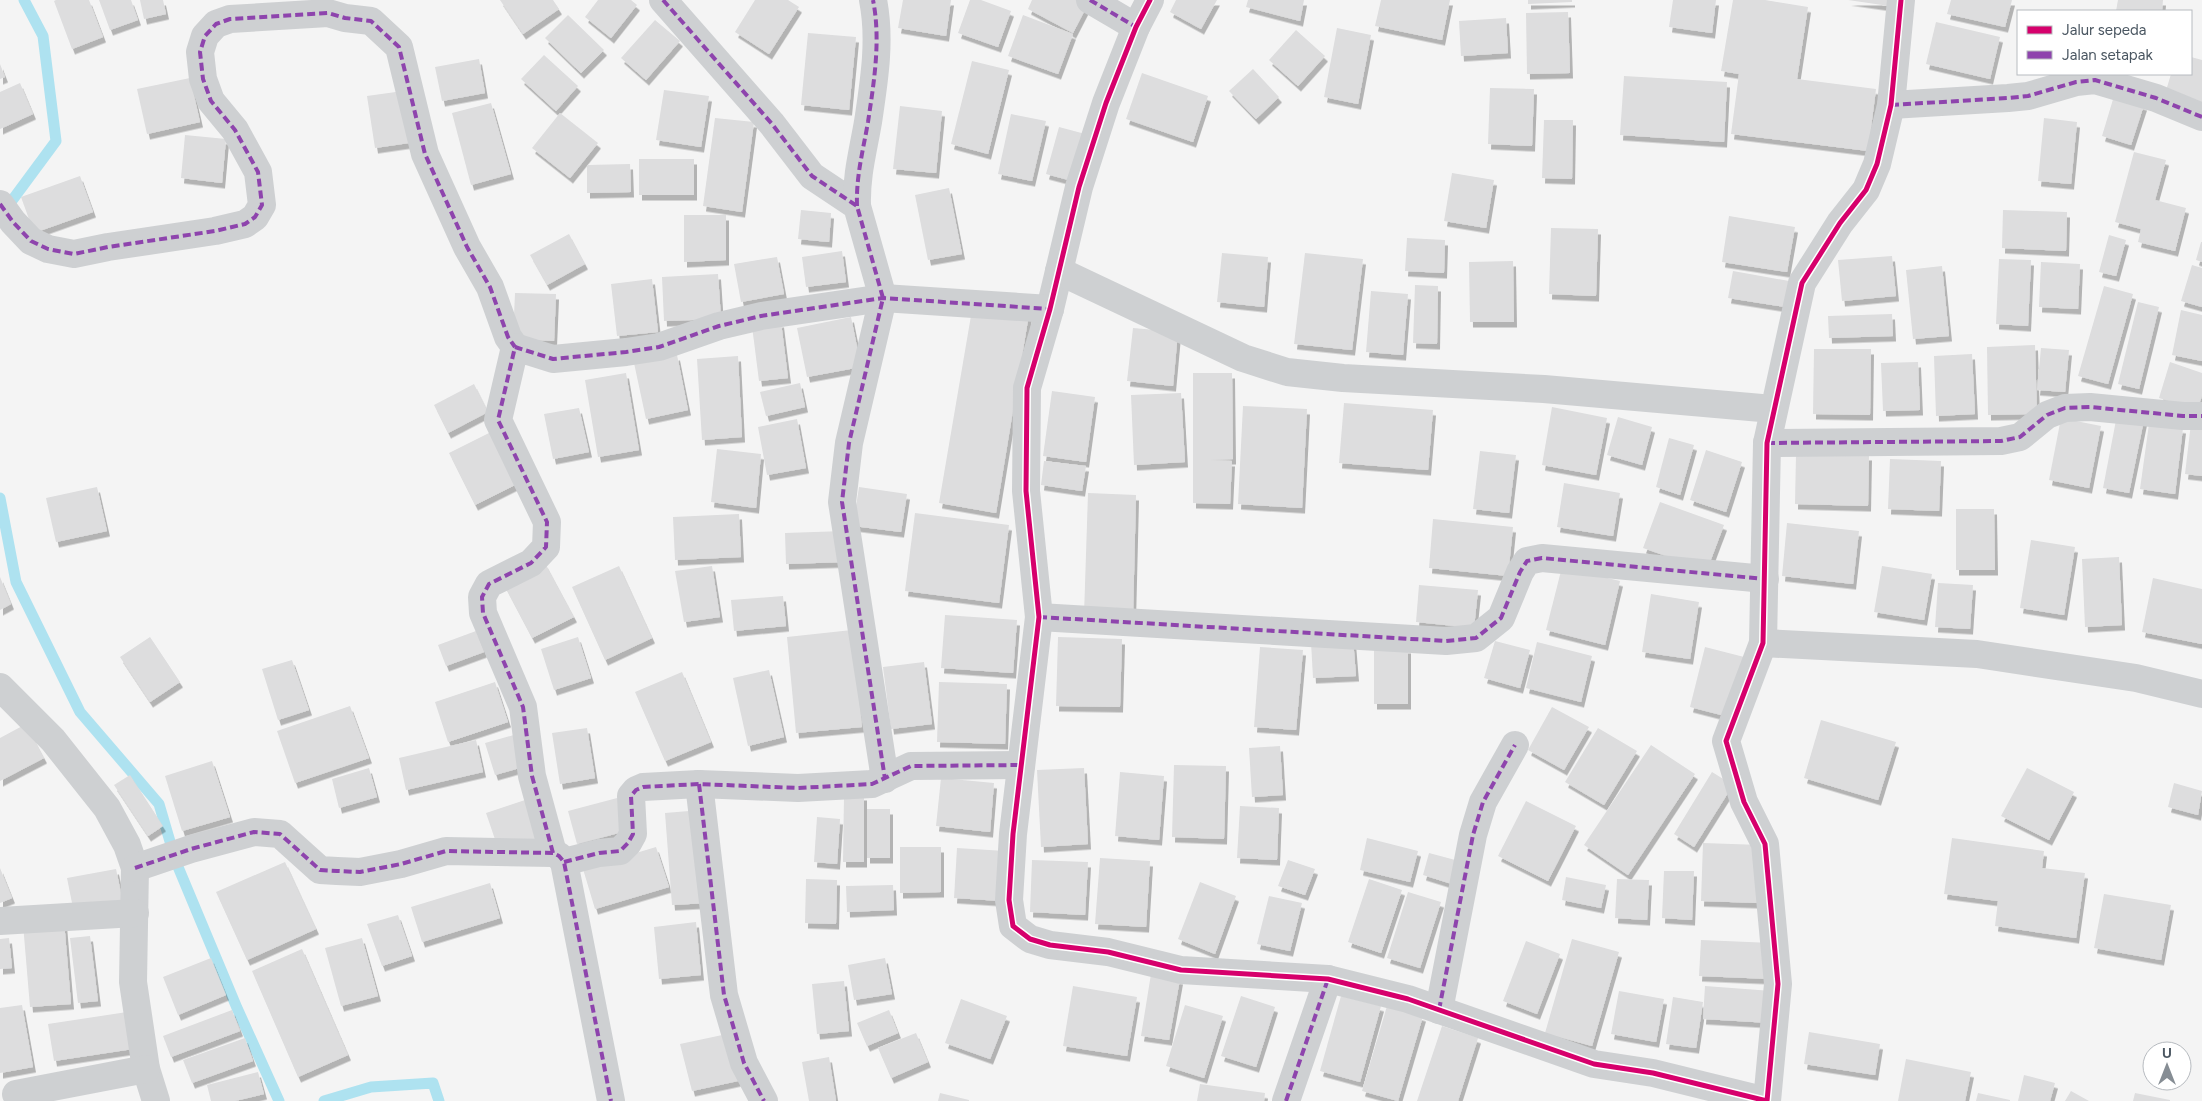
<svg xmlns="http://www.w3.org/2000/svg" width="2202" height="1101" font-family="Figtree,sans-serif">
	<style>
		.lines { fill: none; stroke-linecap: round; stroke-linejoin: round }
		.stream { stroke: #aee2f0; stroke-width: 11 }
		.building { fill: #ddddde; filter: url(#shadow) }
		.minor { stroke: #ced0d2; stroke-width: 28 }
		.quiet { stroke: #8e44ad; stroke-width: 4; stroke-dasharray: 8 4; stroke-linecap: butt }
		.cycleway-casing { stroke: #fff; stroke-width: 8 }
		.cycleway { stroke: #d6006c; stroke-width: 5 }
	</style>
	<defs>
		<filter id="shadow"><feDropShadow dx="3" dy="5.5" stdDeviation="0" flood-color="#0004"/></filter>
	</defs>
	<rect width="100%" height="100%" fill="#f4f4f4"/>
	<g class="lines">
		<!-- stream -->
		<g class="stream">
			<polyline points="5,210 56,141 43,36 24,0"/>
			<polyline points="0,498 16,582 80,712 159,804 176,862 237,1008 279,1101"/>
			<polyline points="324,1101 371,1087 433,1083 439,1101"/>
		</g>
	</g>
	<!-- building -->
	<g class="building">
		<polygon points="56,0 89,0 103,37 72,49 54,1"/>
		<polygon points="99,0 131,0 138,20 110,30"/>
		<polygon points="140,0 163,0 166,14 144,19"/>
		<polygon points="500,0 553,0 559,9 523,34"/>
		<polygon points="598,0 631,0 637,5 611,38 585,17"/>
		<polygon points="755,0 788,0 799,7 769,54 735,32"/>
		<polygon points="903,0 951,0 946,36 898,28"/>
		<polygon points="970,0 981,0 1011,11 998,47 958,33"/>
		<polygon points="1032,0 1090,0 1073,33 1028,9"/>
		<polygon points="1176,0 1217,0 1201,29 1170,12"/>
		<polygon points="1248,0 1304,0 1300,21 1246,7"/>
		<polygon points="1381,0 1450,0 1442,40 1375,26"/>
		<polygon points="1528,0 1572,0 1572,2 1528,4"/>
		<polygon points="1673,0 1716,0 1712,33 1669,27"/>
		<polygon points="1733,0 1765,0 1808,7 1797,79 1876,89 1868,151 1731,134 1739,74 1721,71"/>
		<polygon points="1848,0 1897,0 1896,7"/>
		<polygon points="1951,0 2012,0 2005,27 1947,14"/>
		<polygon points="2118,0 2163,0 2162,11 2116,11"/>
		<polygon points="1568,12 1570,73 1527,74 1526,13"/>
		<polygon points="568,15 604,50 581,73 545,38"/>
		<polygon points="1023,15 1073,34 1058,74 1008,56"/>
		<polygon points="1506,18 1508,53 1461,56 1459,21"/>
		<polygon points="655,20 680,41 646,80 621,58"/>
		<polygon points="1936,22 2000,37 1990,79 1926,64"/>
		<polygon points="1337,28 1371,35 1358,104 1324,97"/>
		<polygon points="1296,30 1325,56 1298,86 1269,60"/>
		<polygon points="808,33 856,37 849,110 801,105"/>
		<polygon points="544,55 578,86 556,111 521,79"/>
		<polygon points="2191,57 2202,60 2202,106 2165,94 2171,74 2191,74"/>
		<polygon points="479,59 485,93 442,101 435,67"/>
		<polygon points="972,61 1009,70 988,154 951,144"/>
		<polygon points="0,64 5,77 0,79"/>
		<polygon points="1253,69 1279,97 1256,119 1229,91"/>
		<polygon points="1142,73 1208,96 1193,142 1126,119"/>
		<polygon points="1624,76 1727,82 1724,142 1620,135"/>
		<polygon points="190,78 200,122 147,134 137,89"/>
		<polygon points="20,83 33,114 0,129 0,92"/>
		<polygon points="1490,88 1534,89 1532,146 1488,144"/>
		<polygon points="410,90 416,142 375,148 367,96"/>
		<polygon points="664,90 709,96 701,147 656,140"/>
		<polygon points="2114,96 2144,105 2131,145 2102,136"/>
		<polygon points="491,103 511,174 471,185 452,113"/>
		<polygon points="900,106 942,111 936,173 893,169"/>
		<polygon points="560,113 598,143 570,178 532,148"/>
		<polygon points="1011,114 1046,121 1032,181 998,174"/>
		<polygon points="715,118 754,122 742,212 703,206"/>
		<polygon points="2044,118 2077,122 2071,184 2038,181"/>
		<polygon points="1544,120 1573,120 1572,179 1542,178"/>
		<polygon points="1059,127 1089,135 1076,182 1046,174"/>
		<polygon points="185,135 226,139 222,183 181,178"/>
		<polygon points="2134,152 2166,160 2155,200 2186,208 2175,251 2138,242 2141,229 2115,222"/>
		<rect x="639" y="159" width="55" height="36"/>
		<polygon points="630,164 631,192 587,193 587,165"/>
		<polygon points="1452,173 1494,180 1486,228 1444,221"/>
		<polygon points="80,176 93,212 34,233 21,197"/>
		<polygon points="949,188 962,254 928,260 915,195"/>
		<polygon points="801,210 831,213 829,242 798,239"/>
		<polygon points="2003,210 2067,212 2066,251 2002,248"/>
		<polygon points="684,215 726,215 726,260 684,262"/>
		<polygon points="1729,216 1795,227 1787,272 1722,262"/>
		<polygon points="1551,228 1598,229 1596,296 1549,294"/>
		<polygon points="569,234 585,264 547,285 530,255"/>
		<polygon points="2109,235 2126,240 2116,276 2099,272"/>
		<polygon points="1407,238 1445,240 1444,273 1405,271"/>
		<polygon points="2201,242 2202,242 2202,262 2196,260"/>
		<polygon points="842,251 846,282 806,287 802,257"/>
		<polygon points="1222,253 1268,257 1264,307 1217,302"/>
		<polygon points="1305,253 1363,259 1352,350 1294,344"/>
		<polygon points="1892,256 1896,296 1842,301 1838,260"/>
		<polygon points="777,257 784,294 741,302 734,264"/>
		<polygon points="1999,259 2031,260 2028,326 1996,324"/>
		<polygon points="1513,261 1514,322 1470,322 1469,262"/>
		<polygon points="2041,262 2080,264 2078,309 2039,307"/>
		<polygon points="2192,265 2202,268 2202,307 2181,301"/>
		<polygon points="1942,266 1949,336 1913,339 1906,270"/>
		<polygon points="1733,271 1789,281 1785,307 1728,298"/>
		<polygon points="718,274 721,319 664,321 662,277"/>
		<polygon points="652,279 658,332 617,336 611,284"/>
		<polygon points="1415,285 1438,286 1437,344 1413,343"/>
		<polygon points="2104,286 2133,294 2108,384 2078,376"/>
		<polygon points="1371,291 1408,294 1403,355 1366,352"/>
		<polygon points="515,293 556,294 554,341 513,339"/>
		<polygon points="2138,302 2159,307 2139,389 2118,384"/>
		<polygon points="973,304 1029,314 996,513 939,503"/>
		<polygon points="2181,310 2202,315 2202,361 2172,355"/>
		<polygon points="1892,314 1893,336 1829,338 1828,316"/>
		<polygon points="851,317 861,367 807,377 797,328"/>
		<polygon points="781,322 788,378 759,381 752,326"/>
		<polygon points="1133,328 1178,332 1173,386 1127,381"/>
		<polygon points="2035,345 2037,414 1988,415 1987,347"/>
		<polygon points="2041,348 2069,350 2065,392 2037,390"/>
		<polygon points="1814,349 1871,349 1870,415 1813,414"/>
		<polygon points="1972,354 1975,414 1936,416 1934,356"/>
		<polygon points="677,355 688,410 646,419 634,363"/>
		<polygon points="738,356 742,437 702,440 697,359"/>
		<polygon points="1918,362 1920,410 1883,411 1881,363"/>
		<polygon points="2170,362 2202,373 2202,396 2197,410 2159,398"/>
		<polygon points="626,373 639,450 598,457 585,380"/>
		<polygon points="1193,373 1232,373 1233,459 1211,460 1232,461 1230,504 1193,503"/>
		<polygon points="800,383 805,407 766,416 760,392"/>
		<polygon points="474,384 488,412 448,433 434,405"/>
		<polygon points="1052,391 1095,397 1086,462 1043,456"/>
		<polygon points="1181,393 1185,462 1134,465 1131,395"/>
		<polygon points="1344,403 1433,410 1428,470 1339,463"/>
		<polygon points="1243,406 1307,409 1302,508 1238,504"/>
		<polygon points="1552,407 1607,418 1596,475 1542,465"/>
		<polygon points="579,408 589,452 553,459 544,414"/>
		<polygon points="2117,415 2144,420 2129,493 2103,488"/>
		<polygon points="1618,417 1652,427 1642,465 1607,455"/>
		<polygon points="2061,418 2101,426 2089,488 2049,480"/>
		<polygon points="797,419 806,468 767,475 758,427"/>
		<polygon points="2191,423 2202,424 2202,476 2185,474"/>
		<polygon points="2149,424 2183,428 2175,494 2140,489"/>
		<polygon points="493,431 519,483 475,505 449,453"/>
		<polygon points="1669,438 1694,445 1680,495 1656,487"/>
		<polygon points="717,449 761,454 756,508 711,502"/>
		<polygon points="1706,450 1742,462 1726,512 1690,500"/>
		<polygon points="1480,451 1516,455 1509,513 1473,509"/>
		<polygon points="1796,454 1869,455 1868,506 1795,504"/>
		<polygon points="1890,459 1941,461 1939,511 1888,509"/>
		<polygon points="1044,461 1086,466 1082,491 1041,485"/>
		<polygon points="1564,483 1620,493 1613,536 1557,527"/>
		<polygon points="97,487 107,531 56,542 46,498"/>
		<polygon points="859,487 907,494 901,532 853,526"/>
		<polygon points="1088,493 1136,495 1133,616 1084,615"/>
		<polygon points="1660,502 1724,525 1707,570 1643,548"/>
		<polygon points="1956,509 1994,509 1995,570 1956,570"/>
		<polygon points="915,513 1009,525 999,603 905,591"/>
		<polygon points="739,514 741,557 675,560 673,517"/>
		<polygon points="1433,519 1513,527 1508,576 1429,568"/>
		<polygon points="1787,523 1859,531 1853,584 1782,576"/>
		<polygon points="844,531 846,562 786,564 785,533"/>
		<polygon points="2031,540 2075,547 2064,615 2020,608"/>
		<polygon points="2119,557 2122,625 2085,627 2082,559"/>
		<polygon points="545,563 574,617 532,638 504,585"/>
		<polygon points="619,566 652,638 605,660 572,587"/>
		<polygon points="712,566 720,617 684,622 675,571"/>
		<polygon points="1882,566 1932,574 1924,620 1874,612"/>
		<polygon points="1562,567 1620,581 1605,645 1546,630"/>
		<polygon points="0,577 11,604 0,610"/>
		<polygon points="2153,578 2202,589 2202,644 2142,632"/>
		<polygon points="1938,583 1973,585 1970,629 1935,627"/>
		<polygon points="1419,585 1478,590 1474,628 1416,622"/>
		<polygon points="1651,594 1699,602 1690,659 1642,652"/>
		<polygon points="783,596 786,626 734,631 731,600"/>
		<polygon points="945,615 1017,620 1013,673 941,668"/>
		<polygon points="852,630 862,727 796,733 787,637"/>
		<polygon points="476,631 484,652 446,666 438,645"/>
		<polygon points="150,637 180,682 150,702 120,657"/>
		<polygon points="578,637 591,678 554,690 541,649"/>
		<polygon points="1058,637 1122,639 1120,707 1056,706"/>
		<polygon points="1353,639 1356,676 1313,678 1311,642"/>
		<polygon points="1495,641 1530,650 1520,688 1484,678"/>
		<polygon points="1537,642 1592,656 1581,702 1526,688"/>
		<polygon points="1260,647 1303,650 1296,730 1254,727"/>
		<polygon points="1705,647 1748,658 1733,718 1690,707"/>
		<rect x="1374" y="648" width="34" height="56"/>
		<polygon points="292,660 309,710 278,720 262,669"/>
		<polygon points="924,662 932,724 891,729 883,667"/>
		<polygon points="769,670 784,737 748,746 733,678"/>
		<polygon points="682,672 711,742 665,761 635,692"/>
		<polygon points="495,682 508,722 448,742 435,702"/>
		<polygon points="939,682 1007,684 1005,744 937,742"/>
		<polygon points="350,706 369,758 295,783 277,731"/>
		<polygon points="1552,707 1589,727 1564,770 1528,750"/>
		<polygon points="1821,720 1896,742 1878,800 1804,778"/>
		<polygon points="26,724 44,758 0,781 0,738"/>
		<polygon points="587,728 595,778 560,784 552,733"/>
		<polygon points="1598,728 1637,751 1604,805 1565,782"/>
		<polygon points="514,735 523,767 495,775 485,743"/>
		<polygon points="476,740 483,772 406,790 399,758"/>
		<polygon points="1651,745 1695,774 1628,875 1584,845"/>
		<polygon points="1280,746 1283,795 1252,797 1249,748"/>
		<polygon points="212,761 230,817 182,831 165,776"/>
		<polygon points="1174,765 1226,766 1224,839 1172,837"/>
		<polygon points="369,768 377,797 339,808 332,779"/>
		<polygon points="1084,768 1088,844 1041,847 1037,770"/>
		<polygon points="2027,768 2074,792 2049,840 2001,816"/>
		<polygon points="1120,772 1164,776 1159,840 1115,836"/>
		<polygon points="1712,772 1733,785 1694,847 1674,834"/>
		<polygon points="130,775 163,826 148,836 114,785"/>
		<polygon points="941,778 994,783 990,832 936,826"/>
		<polygon points="2174,783 2202,791 2198,815 2168,807"/>
		<polygon points="844,795 864,795 864,862 843,862"/>
		<polygon points="534,797 547,835 499,851 486,813"/>
		<polygon points="621,797 630,830 577,844 568,811"/>
		<polygon points="1526,801 1576,826 1548,881 1498,856"/>
		<polygon points="1240,806 1279,808 1277,860 1237,858"/>
		<rect x="867" y="809" width="23" height="49"/>
		<polygon points="701,810 708,903 672,905 665,813"/>
		<polygon points="817,817 840,819 837,864 814,862"/>
		<polygon points="1367,838 1418,851 1410,882 1360,870"/>
		<polygon points="1952,838 2044,851 2042,868 2085,873 2076,938 1995,926 1998,901 1944,894"/>
		<polygon points="1703,843 1761,845 1758,903 1701,901"/>
		<polygon points="656,847 669,887 595,909 583,869"/>
		<polygon points="900,847 941,847 941,892 900,893"/>
		<polygon points="957,848 1005,851 1001,901 954,898"/>
		<polygon points="1429,853 1459,861 1452,884 1423,875"/>
		<polygon points="1100,858 1150,861 1146,927 1095,924"/>
		<polygon points="1032,860 1088,862 1085,915 1030,912"/>
		<polygon points="1288,860 1315,869 1305,895 1278,886"/>
		<polygon points="285,862 316,929 247,960 216,892"/>
		<polygon points="0,868 12,898 0,903"/>
		<polygon points="116,869 123,903 74,913 67,878"/>
		<polygon points="1664,871 1694,871 1692,920 1662,918"/>
		<polygon points="1566,877 1606,885 1601,908 1562,900"/>
		<polygon points="806,879 837,880 836,924 805,923"/>
		<polygon points="1369,879 1402,890 1381,953 1348,942"/>
		<polygon points="1617,879 1649,880 1647,920 1615,918"/>
		<polygon points="1200,882 1236,896 1215,954 1178,939"/>
		<polygon points="490,883 500,918 422,942 411,907"/>
		<polygon points="893,885 894,910 847,912 846,886"/>
		<polygon points="1408,892 1441,902 1420,968 1387,958"/>
		<polygon points="2104,894 2171,905 2161,960 2094,948"/>
		<polygon points="1269,896 1302,903 1290,951 1257,944"/>
		<polygon points="398,915 412,956 382,966 367,924"/>
		<polygon points="64,921 71,1004 30,1007 23,924"/>
		<polygon points="696,922 701,975 659,979 654,927"/>
		<polygon points="90,936 98,1001 78,1003 70,938"/>
		<polygon points="9,938 12,968 0,969 0,939"/>
		<polygon points="362,938 378,996 341,1006 325,948"/>
		<polygon points="1572,939 1619,952 1592,1046 1545,1033"/>
		<polygon points="1701,940 1772,943 1770,979 1699,976"/>
		<polygon points="1526,941 1560,954 1537,1014 1503,1001"/>
		<polygon points="302,949 348,1055 298,1077 252,971"/>
		<polygon points="211,958 226,995 178,1015 163,977"/>
		<polygon points="885,958 892,994 854,1000 848,965"/>
		<polygon points="1151,974 1180,979 1169,1040 1141,1036"/>
		<polygon points="844,981 849,1031 817,1034 812,984"/>
		<polygon points="1073,986 1137,997 1127,1056 1063,1046"/>
		<polygon points="1705,986 1772,991 1770,1023 1703,1019"/>
		<polygon points="1619,991 1664,999 1656,1042 1611,1034"/>
		<polygon points="1241,996 1275,1007 1256,1067 1221,1056"/>
		<polygon points="1341,996 1381,1006 1360,1082 1320,1071"/>
		<polygon points="1673,997 1703,1002 1696,1048 1666,1044"/>
		<polygon points="961,999 1007,1016 990,1059 945,1043"/>
		<polygon points="22,1005 33,1067 0,1073 0,1008"/>
		<polygon points="1185,1005 1223,1016 1204,1078 1166,1066"/>
		<polygon points="1387,1006 1423,1016 1398,1101 1362,1091"/>
		<polygon points="232,1010 240,1031 171,1057 163,1036"/>
		<polygon points="889,1010 898,1033 867,1046 857,1023"/>
		<polygon points="127,1012 133,1049 54,1061 48,1024"/>
		<polygon points="1442,1026 1478,1038 1458,1101 1417,1101"/>
		<polygon points="1809,1032 1880,1044 1875,1075 1804,1064"/>
		<polygon points="916,1033 928,1062 891,1078 878,1048"/>
		<polygon points="727,1034 738,1081 692,1091 680,1044"/>
		<polygon points="245,1038 253,1061 192,1083 183,1060"/>
		<polygon points="829,1057 836,1101 809,1101 802,1062"/>
		<polygon points="1906,1059 1971,1072 1965,1101 1898,1101"/>
		<polygon points="258,1072 264,1094 235,1101 211,1101 207,1085"/>
		<polygon points="2024,1075 2055,1083 2050,1101 2018,1101"/>
		<polygon points="1200,1084 1265,1093 1264,1101 1197,1101"/>
		<polygon points="2071,1091 2089,1101 2065,1101"/>
		<polygon points="940,1093 969,1100 969,1101 938,1101"/>
		<polygon points="1978,1093 2010,1100 2010,1101 1976,1101"/>
		<polygon points="2135,1093 2170,1100 2170,1101 2133,1101"/>
	</g>
	<g class="lines">
		<!-- minor -->
		<g class="minor">
			<polyline points="663,0 772,124 812,176 857,206 883,298 849,443 842,502 885,779"/>
			<polyline points="1090,0 1136,27"/>
			<polyline points="1150,0 1136,27 1106,103 1079,187 1050,309 1027,388 1026,491 1039,617 1013,834 1009,900 1013,926 1030,939 1050,945 1108,952 1181,970 1328,979 1408,999 1594,1064 1653,1073 1767,1101 1778,984 1765,844 1744,802 1726,741 1763,643 1767,443 1802,283 1840,223 1866,190 1877,164 1891,105 1901,0"/>
			<polyline points="1891,105 2008,98 2028,96 2076,82 2095,80 2156,98 2202,117"/>
			<polyline points="0,204 13,222 31,241 48,249 74,254 108,247 215,231 245,224 255,217 262,205 258,172 235,130 211,101 203,79 200,52 205,36 216,24 230,19 328,13 345,18 371,21 399,47 425,154 467,247 490,287 508,337 515,347"/>
			<path d="M857 206C856 176 863 151 868 122 874 82 881 40 873 0"/>
			<polyline points="1059,271 1243,358 1287,372 1343,378 1544,389 1773,409"/>
			<polyline points="1767,443 2001,441 2020,437 2047,415 2065,408 2090,407 2183,416 2202,416"/>
			<polyline points="1039,617 1446,641 1476,638 1501,618 1520,572 1527,561 1542,558 1765,579"/>
			<polyline points="1763,643 1977,654 2136,678 2202,694"/>
			<polyline points="0,687 53,740 107,808 127,845 135,868 133,982 146,1069 156,1101"/>
			<polyline points="699,784 724,995 744,1063 764,1101"/>
			<polyline points="553,853 532,776 523,707 483,613 482,597 489,584 531,563 546,547 547,522 498,420 515,347 553,359 626,352 659,347 719,326 761,316 883,298 1050,309"/>
			<polyline points="564,862 599,853 620,851 628,843 633,834 631,796 636,790 643,787 699,784 798,788 872,784 911,766 1021,765"/>
			<polyline points="135,868 191,849 254,832 280,834 320,870 337,871 360,872 401,864 446,851 553,853 559,856 564,862 611,1101"/>
			<polyline points="0,921 135,913"/>
			<polyline points="1439,1010 1473,835 1483,802 1515,745"/>
			<polyline points="16,1094 146,1069"/>
			<polyline points="1286,1101 1328,979"/>
		</g>
		<!-- quiet -->
		<g class="quiet">
			<polyline points="663,0 772,124 812,176 857,206 883,298 849,443 842,502 885,779"/>
			<polyline points="1090,0 1136,27"/>
			<polyline points="1891,105 2008,98 2028,96 2076,82 2095,80 2156,98 2202,117"/>
			<polyline points="0,204 13,222 31,241 48,249 74,254 108,247 215,231 245,224 255,217 262,205 258,172 235,130 211,101 203,79 200,52 205,36 216,24 230,19 328,13 345,18 371,21 399,47 425,154 467,247 490,287 508,337 515,347"/>
			<path d="M857 206C856 176 863 151 868 122 874 82 881 40 873 0"/>
			<polyline points="1767,443 2001,441 2020,437 2047,415 2065,408 2090,407 2183,416 2202,416"/>
			<polyline points="1039,617 1446,641 1476,638 1501,618 1520,572 1527,561 1542,558 1765,579"/>
			<polyline points="699,784 724,995 744,1063 764,1101"/>
			<polyline points="553,853 532,776 523,707 483,613 482,597 489,584 531,563 546,547 547,522 498,420 515,347 553,359 626,352 659,347 719,326 761,316 883,298 1050,309"/>
			<polyline points="564,862 599,853 620,851 628,843 633,834 631,796 636,790 643,787 699,784 798,788 872,784 911,766 1021,765"/>
			<polyline points="135,868 191,849 254,832 280,834 320,870 337,871 360,872 401,864 446,851 553,853 559,856 564,862 611,1101"/>
			<polyline points="1439,1010 1473,835 1483,802 1515,745"/>
			<polyline points="1286,1101 1328,979"/>
		</g>
		<!-- cycleway casing -->
		<g class="cycleway-casing">
			<polyline id="cycleway" points="1150,0 1136,27 1106,103 1079,187 1050,309 1027,388 1026,491 1039,617 1013,834 1009,900 1013,926 1030,939 1050,945 1108,952 1181,970 1328,979 1408,999 1594,1064 1653,1073 1767,1101 1778,984 1765,844 1744,802 1726,741 1763,643 1767,443 1802,283 1840,223 1866,190 1877,164 1891,105 1901,0"/>
		</g>
		<!-- cycleway -->
		<use href="#cycleway" class="cycleway"/>
	</g>
	<!-- legend -->
	<rect x="2017" y="10" width="175" height="65" fill="#ffffff" stroke="#b7bbc0"/>
	<rect x="2027" y="26" width="25" height="8" fill="#d6006c" stroke="#b7bbc0"/>
	<text x="2062" y="35" font-size="15" fill="#4a5661">Jalur sepeda</text>
	<rect x="2027" y="51" width="25" height="8" fill="#8e44ad" stroke="#b7bbc0"/>
	<text x="2062" y="60" font-size="15" fill="#4a5661">Jalan setapak</text>
	<!-- north arrow -->
	<g transform="translate(2167 1066)"><circle r="24" fill="#ffffff" stroke="#b7bbc0"/>
	<path d="M0-4L9 19L0 12L-9 19Z" fill="#868d94"/>
	<text y="-8" font-size="14" font-weight="bold" text-anchor="middle" fill="#4a5661">U</text>
	</g>
</svg>
